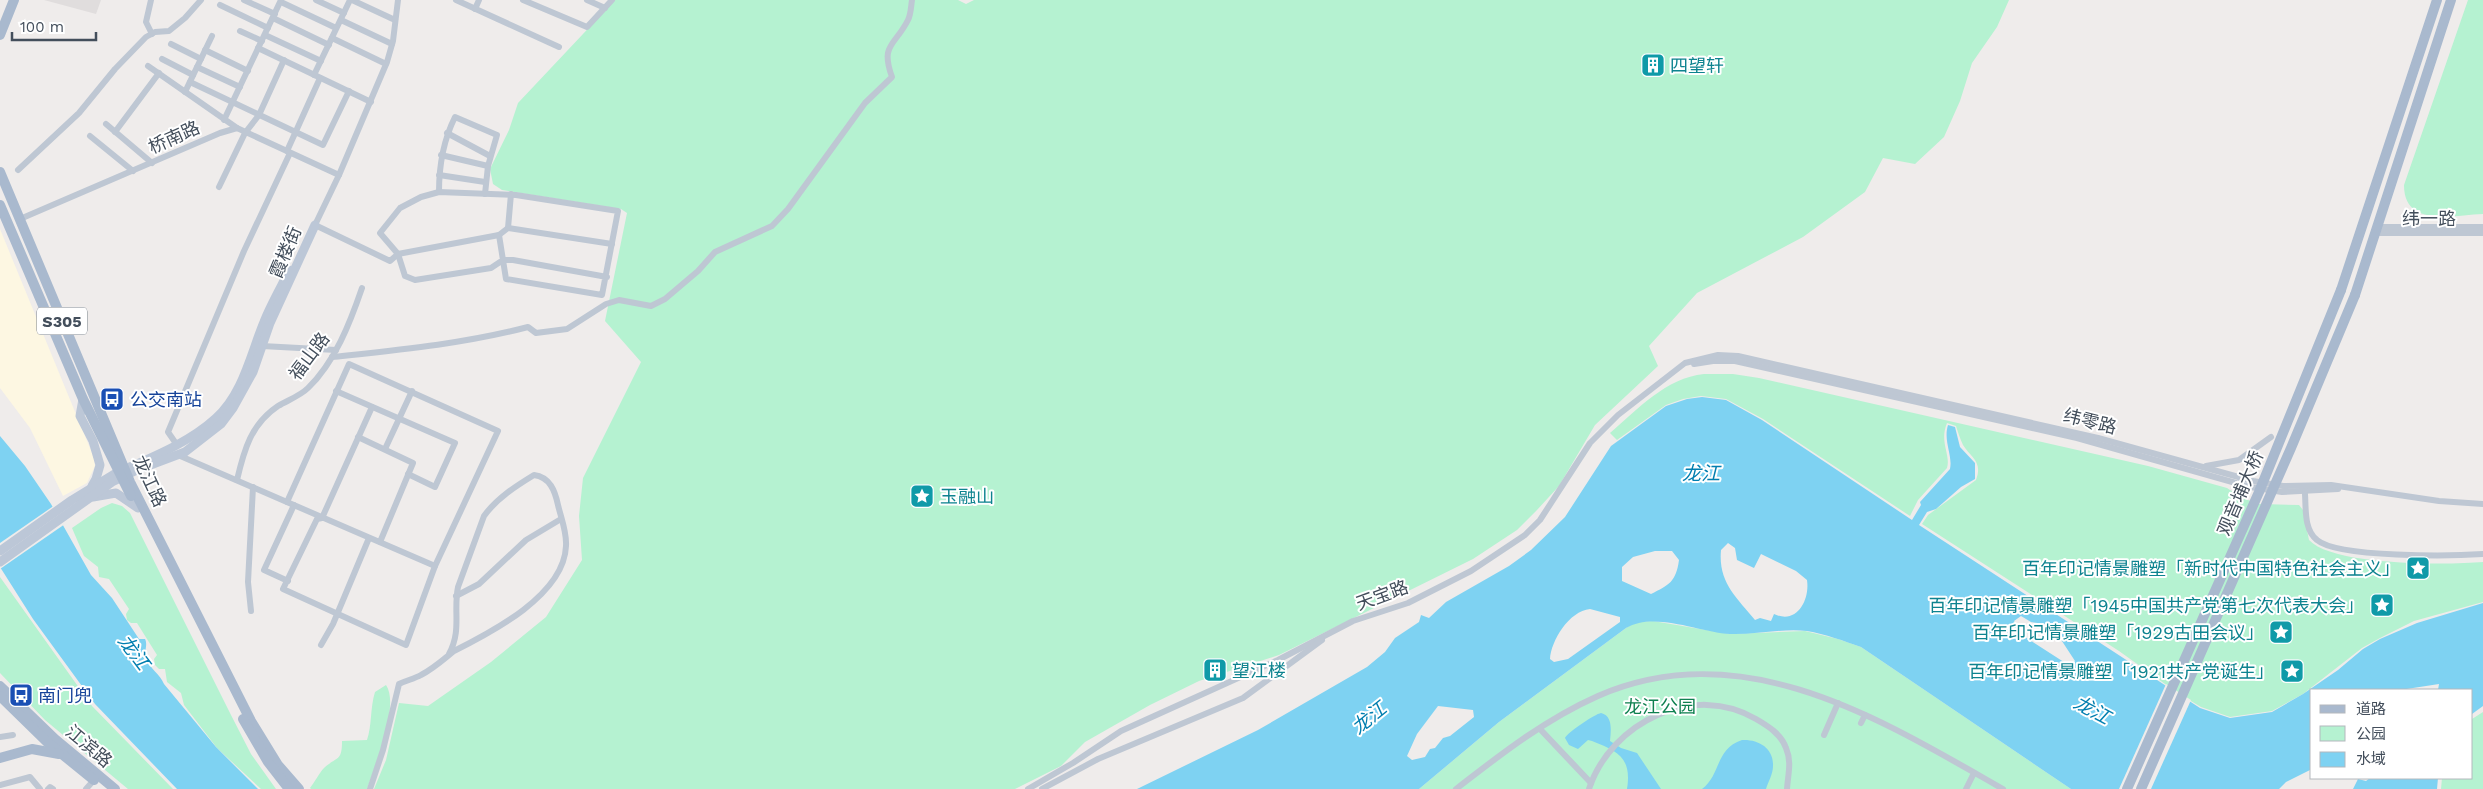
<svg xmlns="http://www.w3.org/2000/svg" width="2483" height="789" font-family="'Work Sans','Noto Sans SC',sans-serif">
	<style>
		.commercial { fill: #fdf7e2 }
		.education { fill: #e0dddd }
		.green { fill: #b5f2d1 }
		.water { fill: #7ed2f2; fill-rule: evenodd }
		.pier { fill: #efeceb }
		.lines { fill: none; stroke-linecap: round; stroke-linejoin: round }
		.street { stroke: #bec7d3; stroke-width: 6 }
		.secondary { stroke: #bcc7d7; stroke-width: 9 }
		.primary { stroke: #a9b9ce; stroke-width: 10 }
		.primary-bridge { stroke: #a9b9ce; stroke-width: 10 }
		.labels { text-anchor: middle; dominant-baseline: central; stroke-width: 4; stroke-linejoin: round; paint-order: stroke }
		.shield { fill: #fff; stroke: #7b838c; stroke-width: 1 }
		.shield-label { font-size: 16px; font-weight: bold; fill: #434e5b }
		.culture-label { font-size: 18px; fill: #0d838f; stroke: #fff; text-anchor: end }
		.street-label { font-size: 18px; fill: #434e5b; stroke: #fff }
		.transit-label { font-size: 18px; fill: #164399; stroke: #fff; text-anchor: start }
		.park-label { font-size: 18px; fill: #0f8050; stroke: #fff }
		.water-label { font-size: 19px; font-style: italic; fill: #017eaf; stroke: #fff }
	</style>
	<rect width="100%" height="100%" fill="#efeceb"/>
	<!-- commercial -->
	<polygon class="commercial" points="0,229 94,458 95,466 87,483 63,496 30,428 0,388"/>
	<!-- education -->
	<polygon class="education" points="44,0 101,0 96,14"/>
	<!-- green -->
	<g class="green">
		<polygon points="615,0 958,0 966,4 974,0 2009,0 1997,27 1972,63 1960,101 1944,137 1915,164 1883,158 1865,192 1803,237 1697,293 1649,346 1658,366 1595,425 1559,486 1537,510 1517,530 1473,559 1279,655 1199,681 1150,705 1085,742 1061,766 1015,789 374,789 386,760 399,703 428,706 491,662 546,617 582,560 579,516 583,478 641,362 605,321 627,213 621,209 502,190 493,184 490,169 509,130 518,103"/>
		<path d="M2468 0H2483V214C2453 215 2404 228 2404 185Z"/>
		<path d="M1704 374H1733L1759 378 2148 466 2227 488 2242 498 2260 504 2299 505 2303 510 2309 540C2333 566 2447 565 2483 562V602L2414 621 2380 638 2362 648 2303 694 2272 711 2230 717 2201 707 2179 694 2119 651 1922 524 1928 515 1976 480C1983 461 1971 458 1963 445 1960 439 1958 432 1956 426L1947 423C1939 442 1951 455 1947 468L1918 500 1910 516 1763 419 1726 399 1701 396 1683 399 1666 405 1617 440 1610 433C1638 409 1666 378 1704 374Z"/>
		<polygon points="112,503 122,506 130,513 232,717 251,754 276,789 261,789 217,748 184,705 181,693 167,682 165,669 159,669 155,665 154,659 157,655 137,623 131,623 127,620 126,614 129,609 109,579 99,577 98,567 84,556 72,528 101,508"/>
		<polygon points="0,577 92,706 173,789 128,789 45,720 0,673"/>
		<polygon points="1653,621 1730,634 1805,631 1838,639 1861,647 2071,789 1419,789 1499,722 1626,628 1636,622"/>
		<path d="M386 685C400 705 375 767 367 789H311L310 788C315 782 319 773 324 768 337 756 342 762 342 741L367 740C372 726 370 708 375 692Z"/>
		<polygon points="2483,712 2483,789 2441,789 2442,778 2472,778 2472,719"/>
	</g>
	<!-- water -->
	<g class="water">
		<path d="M1702 397 1726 400 1762 420 1912 520 1921 505 1920 502 1950 469C1953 455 1943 441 1948 425L1955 427 1960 447 1975 463V479L1961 487 1936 509 1927 512 1919 525 2200 708 2230 718 2272 712 2303 694 2338 670 2363 649 2380 639 2417 623 2483 603V706L2472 714V690H2438L2439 684 2400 690H2312V769L2286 782 2279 789H2071L1861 647C1844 641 1825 634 1807 631 1782 628 1755 635 1730 634 1699 632 1654 611 1626 628L1499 722 1419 789H1137L1258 730 1367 667 1385 652 1395 638 1419 622 1421 615 1429 618 1446 602 1509 566 1531 550 1565 517 1611 446 1666 406 1687 399ZM1728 543 1735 548 1737 560 1754 568 1761 554 1796 571 1807 580C1810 600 1797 625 1774 614L1771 621 1760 618 1755 620C1736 597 1718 582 1721 550ZM1655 551H1672L1679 560C1676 582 1669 585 1651 594L1622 581V567L1633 557ZM1590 609 1620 617V622L1568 659 1554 662 1550 659C1551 641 1569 611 1590 609ZM2021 616 2031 622 2045 624 2051 633 2058 635 2075 661 2070 666 2019 633 2014 621ZM1438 706 1473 710 1474 717 1450 736 1443 738 1435 748 1430 749 1425 757 1412 760 1407 756 1417 734Z"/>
		<path d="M0 436 25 466 51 504 91 575 112 598 139 639H145C148 645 144 650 146 658 150 669 160 674 164 684L216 747 258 789H177L95 704 33 619 0 567Z"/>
		<path d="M1601 713C1613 716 1611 730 1610 741L1621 748 1637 753 1661 789H1627C1632 758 1618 751 1592 741L1588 740 1578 749 1569 745 1565 738C1568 732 1595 714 1601 713Z"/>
		<path d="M1742 740C1758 739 1774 748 1773 766 1773 774 1768 782 1766 789H1702C1721 775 1715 749 1742 740Z"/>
		<polygon points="2370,778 2438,778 2437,789 2353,789 2358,779 2366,781"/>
	</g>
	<!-- pier -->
	<g class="pier">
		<polygon points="55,505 65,524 0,569 0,543"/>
		<polygon points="2166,684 2191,700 2151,789 2119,789"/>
	</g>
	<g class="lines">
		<!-- street -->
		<g class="street">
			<polyline points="151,0 146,22 152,34"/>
			<polyline points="244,0 275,14"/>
			<polyline points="316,0 344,13"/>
			<polyline points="352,0 395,20"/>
			<polyline points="398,0 393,41 387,62 339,175 315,225 390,261 398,254 499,235 508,228 612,244"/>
			<polyline points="456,0 559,47"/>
			<polyline points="523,0 587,27 612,0"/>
			<polyline points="587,0 605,8"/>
			<polyline points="281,2 336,28"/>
			<polyline points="220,5 268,28"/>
			<polyline points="475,9 479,0"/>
			<polyline points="273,18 329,45"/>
			<polyline points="341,20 392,44"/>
			<polyline points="240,31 262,41"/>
			<polyline points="265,35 321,61"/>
			<polyline points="332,38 386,64"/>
			<polyline points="171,44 201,59"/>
			<polyline points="258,48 371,102"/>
			<polyline points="205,50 248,71"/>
			<polyline points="162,59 193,75"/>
			<polyline points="148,66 237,128"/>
			<polyline points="197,67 240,87"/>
			<polyline points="314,75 350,0"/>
			<polyline points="190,82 323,145 349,91"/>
			<polyline points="185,92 212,36"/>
			<polyline points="224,120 281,0"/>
			<polyline points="106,124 152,163"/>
			<polyline points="115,132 159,73"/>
			<polyline points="447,133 490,156"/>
			<polyline points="90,136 133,171"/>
			<polyline points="287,151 320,78"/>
			<polyline points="441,155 488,166"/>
			<polyline points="18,170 79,113 115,69 146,37 155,32 169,31 185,18 201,0"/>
			<polyline points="439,175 485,182"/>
			<polyline points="219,187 245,133 259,115 284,60"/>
			<path d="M439 192C439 165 443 141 455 117L497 135 488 166 485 194"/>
			<polyline points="20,219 220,133 237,128 339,175"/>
			<polyline points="2377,227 2483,227"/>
			<polyline points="508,228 511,194"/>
			<polyline points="2375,233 2483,233"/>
			<polyline points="499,235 506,279 602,295 618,211 516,195 439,192 421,197 400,208 380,233 398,254 405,276 415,280 491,268 503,260 513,260 607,277"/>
			<polyline points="262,346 336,350"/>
			<path d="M332 357C398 350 463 344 528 327L536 333 567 329 606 304 619 300 651 306 665 299 698 271 715 252 772 226 788 209 865 103 892 77C880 44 895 46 908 20 911 14 911 6 912 0"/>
			<polyline points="1694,364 1713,361 1735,361 2077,438 2250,487 2282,492 2338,489"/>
			<polyline points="336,391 455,443 435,487 408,474"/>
			<polyline points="358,437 413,463 380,542"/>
			<polyline points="177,445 168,432 244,251 290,153"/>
			<polyline points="385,449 412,391"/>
			<polyline points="178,455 435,566"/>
			<polyline points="2206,466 2239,460 2271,437"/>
			<path d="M237 480C244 450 251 424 278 406 288 400 300 396 308 388 335 362 350 323 362 288"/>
			<path d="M2305 494C2306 509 2304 530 2317 540 2338 558 2453 556 2483 554"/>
			<polyline points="287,502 349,364 498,431 435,566 406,645 283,589 317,519 322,518 372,407"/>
			<polyline points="288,581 264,570 294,505"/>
			<polyline points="456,596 479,584 526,540 561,519"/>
			<polyline points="251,611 248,582 253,487"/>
			<polyline points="321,645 333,624 369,538"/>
			<polyline points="1861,723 1865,715"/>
			<polyline points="1540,729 1591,783"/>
			<polyline points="1824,735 1838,703"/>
			<polyline points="0,737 13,735"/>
			<polyline points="0,785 30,777 40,789"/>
			<polyline points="48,789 50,787 53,789"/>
			<polyline points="86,789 94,780"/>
			<path d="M370 789 383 750 399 684C407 680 414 679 421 675 433 669 444 659 454 651 492 632 564 595 566 546 567 532 561 518 558 505 555 491 550 477 534 475 516 486 497 498 484 516L458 587C453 611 462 630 449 654"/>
			<polyline points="1028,789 1073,763 1121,731 1278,660 1353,621 1408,603 1471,571 1525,535 1540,520 1590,443 1618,415 1685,363 1718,355 1738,356 2098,438 2253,481 2283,486 2331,485 2439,501 2483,504"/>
			<polyline points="1042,789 1098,759 1243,698 1322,640"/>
			<path d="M1456 789C1501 754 1546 719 1598 696 1743 633 1880 719 2003 789"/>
			<path d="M1589 789C1611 722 1694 682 1756 719 1768 726 1781 734 1786 748 1792 762 1788 774 1787 789"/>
			<polyline points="1966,789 1974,773"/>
		</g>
		<!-- secondary -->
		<g class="secondary">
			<polyline points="83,399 80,416 93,441 100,465 96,479 92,486"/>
			<path d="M130 467C160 454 192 440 216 418 243 394 251 353 264 322 271 304 281 288 289 270"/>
			<polyline points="93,497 116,493 138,508"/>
			<polyline points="0,551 72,500 116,473"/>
			<polyline points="0,562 112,482 137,470 185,452 221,424 233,408 253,372 270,323 315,225"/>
		</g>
		<!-- primary -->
		<g class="primary">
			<polyline points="0,35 14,0"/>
			<polyline points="0,172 130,482 251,721 278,765 299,789"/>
			<polyline points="0,205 83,399 131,496"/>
			<polyline points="2341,290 2437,0"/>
			<polyline points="2355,295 2451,0"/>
			<polyline points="0,686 55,739 115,789"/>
			<polyline points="0,696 47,742 94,780"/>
			<polyline points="243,719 268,762 289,789"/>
			<polyline points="0,758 32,749 59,754"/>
		</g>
		<!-- primary-bridge -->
		<g class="primary-bridge">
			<polyline points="2127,789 2259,492 2341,290"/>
			<polyline points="2141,789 2291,448 2355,295"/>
		</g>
	</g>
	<!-- icons -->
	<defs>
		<g id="building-square" transform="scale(1.25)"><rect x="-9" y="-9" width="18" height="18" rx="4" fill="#0f9aa8" stroke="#fff"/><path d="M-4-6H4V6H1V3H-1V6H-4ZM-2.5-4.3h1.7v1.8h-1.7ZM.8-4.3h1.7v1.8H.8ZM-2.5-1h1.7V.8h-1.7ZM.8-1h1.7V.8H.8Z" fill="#fff"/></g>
		<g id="bus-square" transform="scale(1.25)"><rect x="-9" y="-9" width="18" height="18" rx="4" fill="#1a4fb4" stroke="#fff"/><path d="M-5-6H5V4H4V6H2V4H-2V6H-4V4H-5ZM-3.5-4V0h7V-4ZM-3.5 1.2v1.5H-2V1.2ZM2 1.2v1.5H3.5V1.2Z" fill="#fff"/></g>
		<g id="sight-square" transform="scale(1.25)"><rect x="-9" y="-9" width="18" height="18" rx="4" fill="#0f9aa8" stroke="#fff"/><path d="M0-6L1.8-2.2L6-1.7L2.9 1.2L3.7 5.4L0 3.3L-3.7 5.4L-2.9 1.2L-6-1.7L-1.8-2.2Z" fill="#fff"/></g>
	</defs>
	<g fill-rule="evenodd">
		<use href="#building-square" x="1653" y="65"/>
		<use href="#bus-square" x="112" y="399"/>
		<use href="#sight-square" x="922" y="496"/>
		<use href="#sight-square" x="2418" y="568"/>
		<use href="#sight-square" x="2382" y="605"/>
		<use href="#sight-square" x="2281" y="632"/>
		<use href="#building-square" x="1215" y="670"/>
		<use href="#sight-square" x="2292" y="671"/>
		<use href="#bus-square" x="21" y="695"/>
	</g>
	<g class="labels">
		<!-- shield labels -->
		<rect class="shield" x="37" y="307.5" width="50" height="27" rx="4"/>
		<g class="shield-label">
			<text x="62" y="321">S305</text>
		</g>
		<!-- culture labels -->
		<g class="culture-label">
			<text x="1670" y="65" text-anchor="start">四望轩</text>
			<text x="940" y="496" text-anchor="start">玉融山</text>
			<text x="2400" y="568">百年印记情景雕塑「新时代中国特色社会主义」</text>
			<text x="2364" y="605">百年印记情景雕塑「1945中国共产党第七次代表大会」</text>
			<text x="2264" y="632">百年印记情景雕塑「1929古田会议」</text>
			<text x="1232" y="670" text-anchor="start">望江楼</text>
			<text x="2274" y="671">百年印记情景雕塑「1921共产党诞生」</text>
		</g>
		<!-- street labels -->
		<g class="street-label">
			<text transform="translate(174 137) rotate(-24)">桥南路</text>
			<text x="2429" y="218">纬一路</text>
			<text transform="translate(285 252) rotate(-67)">霞楼街</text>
			<text transform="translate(309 356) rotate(-53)">福山路</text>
			<text transform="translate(2090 421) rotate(14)">纬零路</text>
			<text transform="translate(150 481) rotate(65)">龙江路</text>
			<text transform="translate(2240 493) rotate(-67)">观音埔大桥</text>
			<text transform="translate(1382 595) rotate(-20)">天宝路</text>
			<text transform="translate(89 746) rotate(40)">江滨路</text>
		</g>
		<!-- transit labels -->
		<g class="transit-label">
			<text x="130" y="399">公交南站</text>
			<text x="38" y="695">南门兜</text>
		</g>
		<!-- park labels -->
		<g class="park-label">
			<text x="1660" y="706">龙江公园</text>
		</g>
		<!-- water labels -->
		<g class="water-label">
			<text x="1701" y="473">龙江</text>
			<text transform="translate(134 652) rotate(53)">龙江</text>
			<text transform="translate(2092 710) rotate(28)">龙江</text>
			<text transform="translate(1369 718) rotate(-39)">龙江</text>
		</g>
	</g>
	<!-- legend -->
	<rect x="2310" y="689" width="162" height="90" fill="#ffffff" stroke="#b4b8bd"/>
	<rect x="2320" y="705" width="25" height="8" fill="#a9b9ce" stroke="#b4b8bd"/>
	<text x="2356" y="714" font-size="15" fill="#434e5b">道路</text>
	<rect x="2320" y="726" width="25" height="15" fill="#b5f2d1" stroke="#b4b8bd"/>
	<text x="2356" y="739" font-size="15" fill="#434e5b">公园</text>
	<rect x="2320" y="752" width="25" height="15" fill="#7ed2f2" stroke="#b4b8bd"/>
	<text x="2356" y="764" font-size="15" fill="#434e5b">水域</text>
	<!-- scale -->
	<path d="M12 32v8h84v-8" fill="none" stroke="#434e5b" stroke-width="2.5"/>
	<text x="20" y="32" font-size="15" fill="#434e5b" stroke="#ffffff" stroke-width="4" paint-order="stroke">100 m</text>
</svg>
